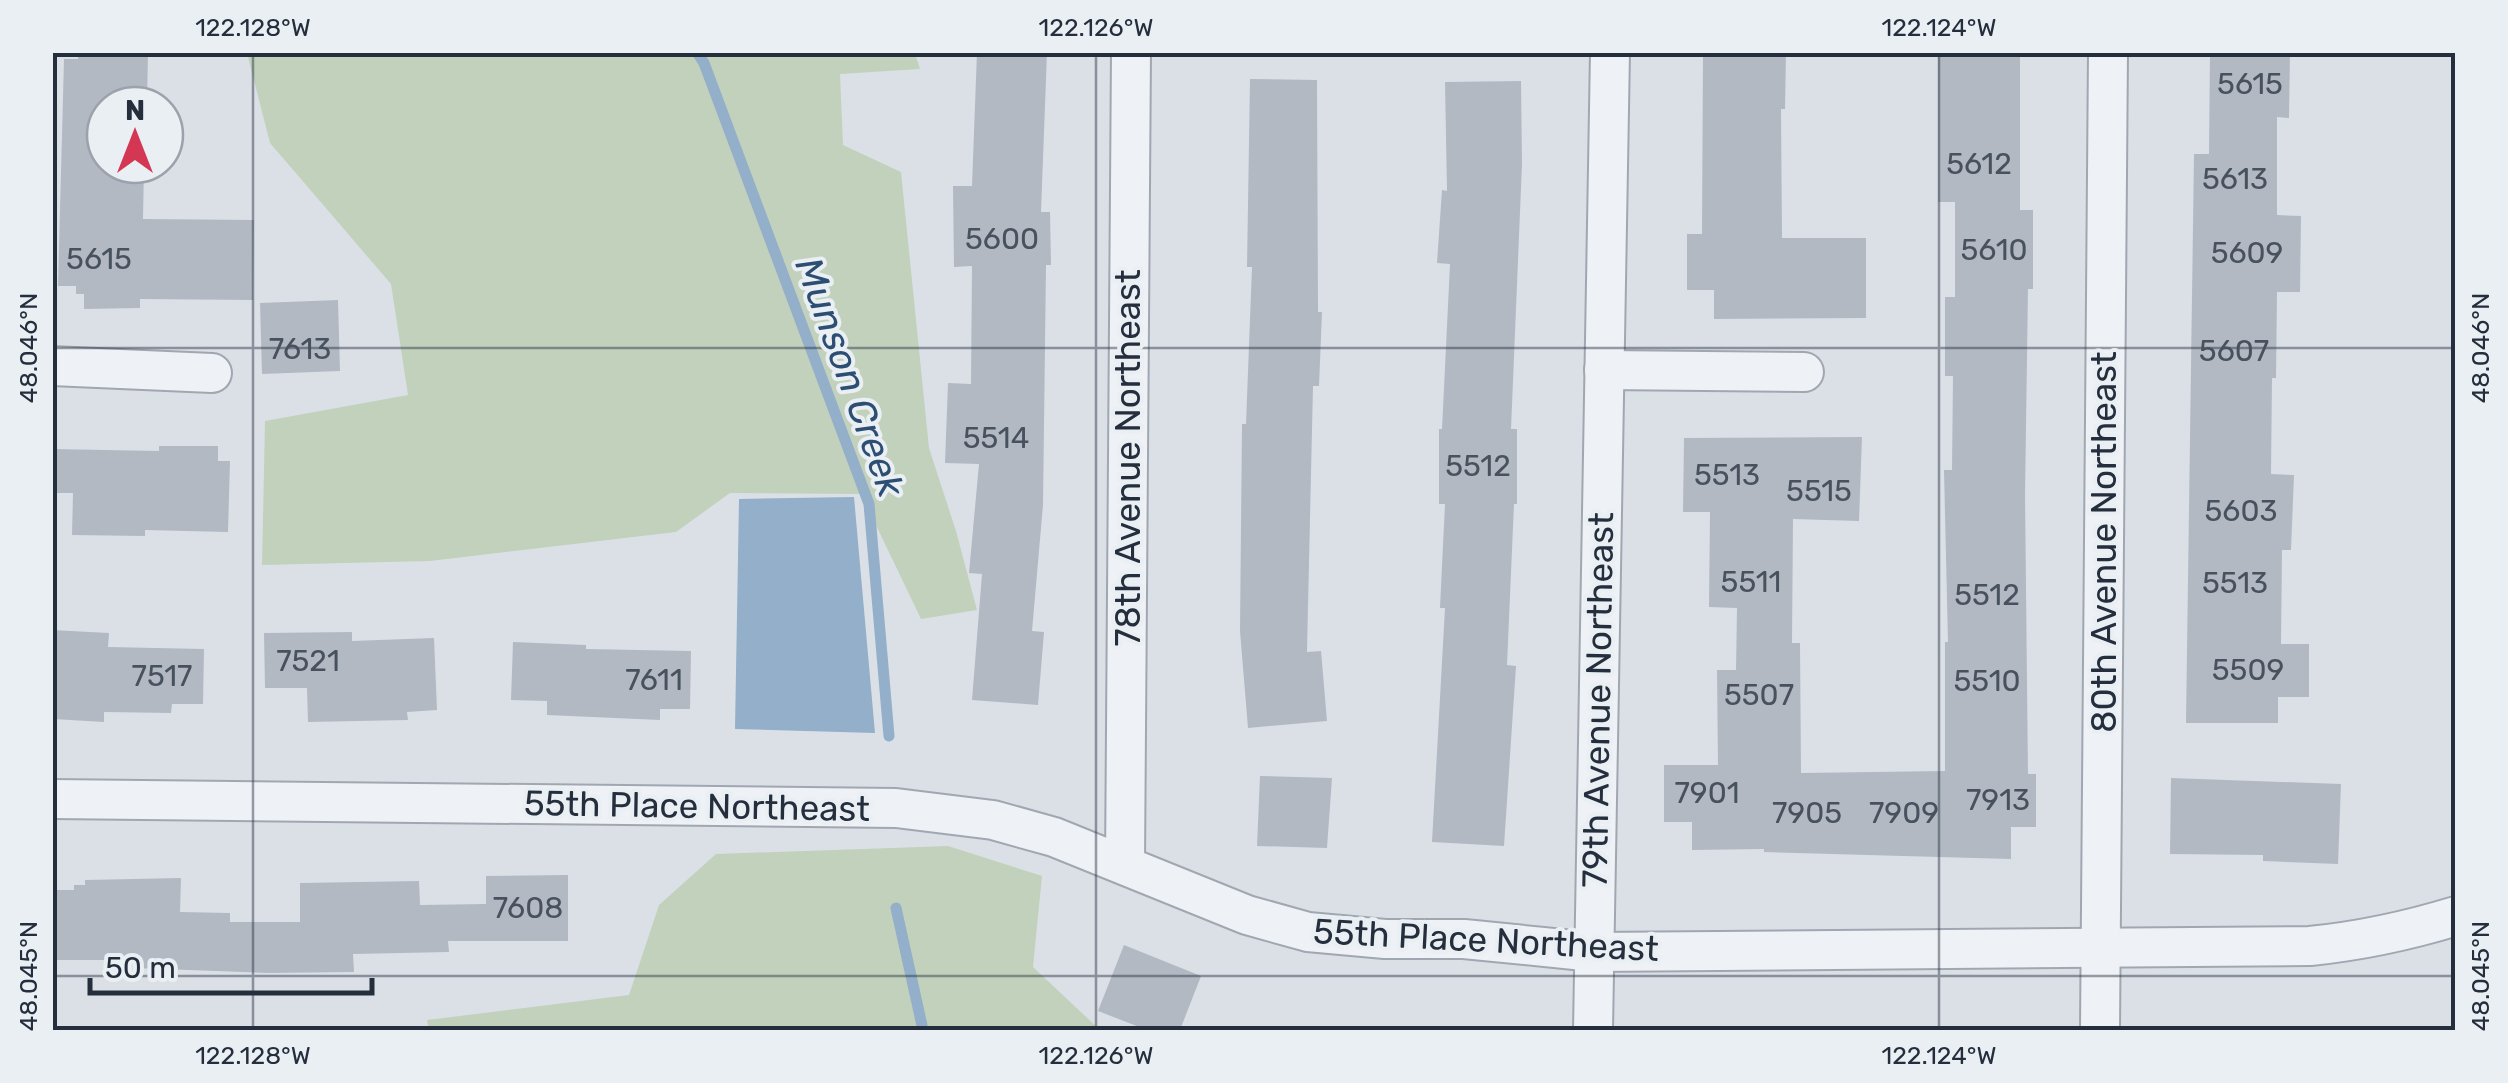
<svg xmlns="http://www.w3.org/2000/svg" width="2508" height="1083" font-family="Rubik,sans-serif">
	<style>
		.green { fill: #c2d1bc }
		.water { fill: #93afc9 }
		.lines { fill: none; stroke-linecap: round; stroke-linejoin: round }
		.stream { stroke: #93afc9; stroke-width: 11 }
		.building { fill: #b2b9c3 }
		.street-casing { stroke: #a1a7b1; stroke-width: 42 }
		.street { stroke: #eef1f5; stroke-width: 38 }
		.ticks { fill: none; stroke: #252e3d; stroke-width: 2.5; stroke-opacity: 0.45 }
		.labels { text-anchor: middle; dominant-baseline: central; stroke-width: 8; stroke-linejoin: round; paint-order: stroke }
		.number-label { font-size: 30px; fill: #48515e }
		.street-label { font-size: 35px; fill: #252e3d; stroke: #eaeff4 }
		.water-label { font-size: 38px; font-style: italic; fill: #2d4e73; stroke: #eaeff4 }
		.neatline { fill: none; stroke: #252e3d; stroke-width: 4 }
		.ticks-label { font-size: 25px; text-anchor: middle; fill: #252e3d }
	</style>
	<rect width="100%" height="100%" fill="#dbe0e7"/>
	<!-- green -->
	<g class="green">
		<polygon points="247,53 915,53 920,69 840,74 843,145 901,172 929,448 956,531 977,610 921,619 861,494 730,493 676,532 430,561 262,565 265,421 408,395 391,284 270,143"/>
		<polygon points="948,846 1042,876 1033,967 1100,1030 429,1030 427,1020 629,995 659,905 716,854"/>
	</g>
	<!-- water -->
	<polygon class="water" points="854,497 875,733 735,729 739,499"/>
	<g class="lines">
		<!-- stream -->
		<g class="stream">
			<polyline points="697,52 704,63 869,504 889,736"/>
			<polyline points="896,908 923,1030"/>
		</g>
	</g>
	<!-- building -->
	<g class="building">
		<polygon points="78,52 148,52 147,105 105,105 105,165 144,165 143,219 254,220 253,300 140,299 140,308 84,309 84,294 76,294 76,286 58,286 64,59 78,59"/>
		<polygon points="977,52 1047,52 1041,212 1050,212 1051,265 1046,265 1043,505 1032,631 1044,632 1038,705 972,700 982,574 969,573 979,464 945,463 948,383 971,384 972,266 954,267 953,186 972,186"/>
		<polygon points="1703,52 1786,52 1785,109 1781,109 1782,238 1866,238 1866,318 1714,319 1714,290 1687,290 1687,234 1702,234"/>
		<polygon points="1938,52 2020,52 2020,210 2033,210 2033,289 2028,289 2025,495 2028,774 2036,774 2036,827 2011,827 2011,859 1764,852 1764,849 1692,850 1692,822 1664,822 1664,765 1718,765 1717,670 1736,670 1737,608 1709,607 1710,512 1683,512 1684,438 1862,437 1859,521 1793,519 1792,643 1800,643 1801,773 1945,771 1945,642 1948,642 1944,470 1952,470 1953,376 1945,376 1945,297 1955,297 1955,202 1938,202"/>
		<polygon points="2210,52 2290,52 2289,118 2277,117 2277,215 2301,216 2300,292 2277,292 2276,378 2272,378 2271,474 2294,475 2291,550 2282,550 2281,644 2309,644 2309,697 2278,697 2278,723 2186,723 2194,154 2209,154"/>
		<polygon points="1250,79 1317,80 1318,312 1322,312 1319,386 1313,386 1307,652 1321,651 1327,721 1248,728 1240,631 1242,424 1246,424 1252,267 1247,267"/>
		<polygon points="1521,81 1522,164 1511,429 1517,429 1517,504 1514,504 1507,665 1516,666 1504,846 1432,842 1445,608 1440,608 1445,504 1439,504 1439,429 1442,429 1450,264 1437,263 1442,190 1447,191 1445,82"/>
		<polygon points="338,300 340,371 262,374 260,303"/>
		<polygon points="159,446 218,446 218,461 230,461 228,532 145,530 145,536 72,535 73,493 52,493 52,449 159,451"/>
		<polygon points="52,630 109,633 108,647 204,649 203,704 172,704 171,713 104,712 104,722 53,719"/>
		<polygon points="352,632 352,641 434,638 437,710 407,712 408,720 308,722 307,688 265,688 264,633"/>
		<polygon points="513,642 586,645 586,649 691,651 690,709 660,709 660,720 547,715 547,701 511,700"/>
		<polygon points="1260,776 1332,778 1327,848 1257,846"/>
		<polygon points="2171,778 2341,784 2338,864 2263,861 2263,855 2170,854"/>
		<polygon points="568,875 568,941 448,941 449,952 353,954 354,972 268,973 135,968 135,960 53,960 52,890 74,890 74,885 85,885 85,880 181,878 180,912 230,913 230,922 300,922 300,883 419,881 420,905 486,904 486,876"/>
		<polygon points="1124,945 1201,976 1180,1030 1147,1030 1098,1011"/>
	</g>
	<g class="lines">
		<!-- street casing -->
		<g class="street-casing">
			<g id="street">
				<polyline points="52,366 212,373"/>
				<polyline points="1604,370 1804,372"/>
				<path d="M52 799 896 808 993 820 1054 837 1247 915 1308 932 1385 939H1464L1594 952 2310 946C2360 941 2407 931 2456 916"/>
				<polyline points="1125,864 1131,52"/>
				<polyline points="1593,1030 1610,52"/>
				<polyline points="2100,1030 2108,52"/>
			</g>
		</g>
		<!-- street -->
		<use href="#street" class="street"/>
	</g>
	<!-- ticks -->
	<path class="ticks" d="M253 52V1030M1096 52V1030M1939 52V1030M52 348H2456M52 976H2456"/>
	<g class="labels">
		<!-- number labels -->
		<g class="number-label">
			<text x="2250" y="84">5615</text>
			<text x="1979" y="164">5612</text>
			<text x="2235" y="179">5613</text>
			<text x="1002" y="239">5600</text>
			<text x="1994" y="250">5610</text>
			<text x="2247" y="253">5609</text>
			<text x="99" y="259">5615</text>
			<text x="300" y="349">7613</text>
			<text x="2234" y="351">5607</text>
			<text x="996" y="438">5514</text>
			<text x="1478" y="466">5512</text>
			<text x="1727" y="475">5513</text>
			<text x="1819" y="491">5515</text>
			<text x="2241" y="511">5603</text>
			<text x="1751" y="582">5511</text>
			<text x="2235" y="583">5513</text>
			<text x="1987" y="595">5512</text>
			<text x="308" y="661">7521</text>
			<text x="2248" y="670">5509</text>
			<text x="162" y="676">7517</text>
			<text x="654" y="680">7611</text>
			<text x="1987" y="681">5510</text>
			<text x="1759" y="695">5507</text>
			<text x="1707" y="793">7901</text>
			<text x="1998" y="800">7913</text>
			<text x="1807" y="813">7905</text>
			<text x="1904" y="813">7909</text>
			<text x="528" y="908">7608</text>
		</g>
		<!-- street labels -->
		<g class="street-label">
			<text transform="translate(1128 458) rotate(-90)">78th Avenue Northeast</text>
			<text transform="translate(2104 542) rotate(-90)">80th Avenue Northeast</text>
			<text transform="translate(1598 700) rotate(-89)">79th Avenue Northeast</text>
			<text transform="translate(697 806) rotate(1)">55th Place Northeast</text>
			<text transform="translate(1486 940) rotate(3)">55th Place Northeast</text>
		</g>
		<!-- water labels -->
		<g class="water-label">
			<text transform="translate(850 377) rotate(70)">Munson Creek</text>
		</g>
	</g>
	<!-- border -->
	<rect width="2508" height="1083" fill="none" stroke="#eaeff4" stroke-width="110"/>
	<!-- north arrow -->
	<g transform="translate(135 135)"><circle r="48" fill="#eaeff4" stroke="#9ba2ab" stroke-width="2.5"/>
	<path d="M0-8L18 38L0 25L-18 38Z" fill="#d43753"/>
	<text y="-15" font-size="28" font-weight="bold" text-anchor="middle" fill="#252e3d">N</text>
	</g>
	<!-- scale -->
	<path d="M90 978v15h282v-15" fill="none" stroke="#252e3d" stroke-width="5"/>
	<text x="105" y="978" font-size="30" fill="#252e3d" stroke="#eaeff4" stroke-width="8" paint-order="stroke">50 m</text>
	<rect x="55" y="55" width="2398" height="973" class="neatline"/>
	<g class="ticks-label">
		<text x="253" y="36">122.128°W</text>
		<text x="1096" y="36">122.126°W</text>
		<text x="1939" y="36">122.124°W</text>
		<text transform="translate(28 348) rotate(-90)" y="9">48.046°N</text>
		<text transform="translate(2480 348) rotate(-90)" y="9">48.046°N</text>
		<text transform="translate(28 976) rotate(-90)" y="9">48.045°N</text>
		<text transform="translate(2480 976) rotate(-90)" y="9">48.045°N</text>
		<text x="253" y="1064">122.128°W</text>
		<text x="1096" y="1064">122.126°W</text>
		<text x="1939" y="1064">122.124°W</text>
	</g>
</svg>
